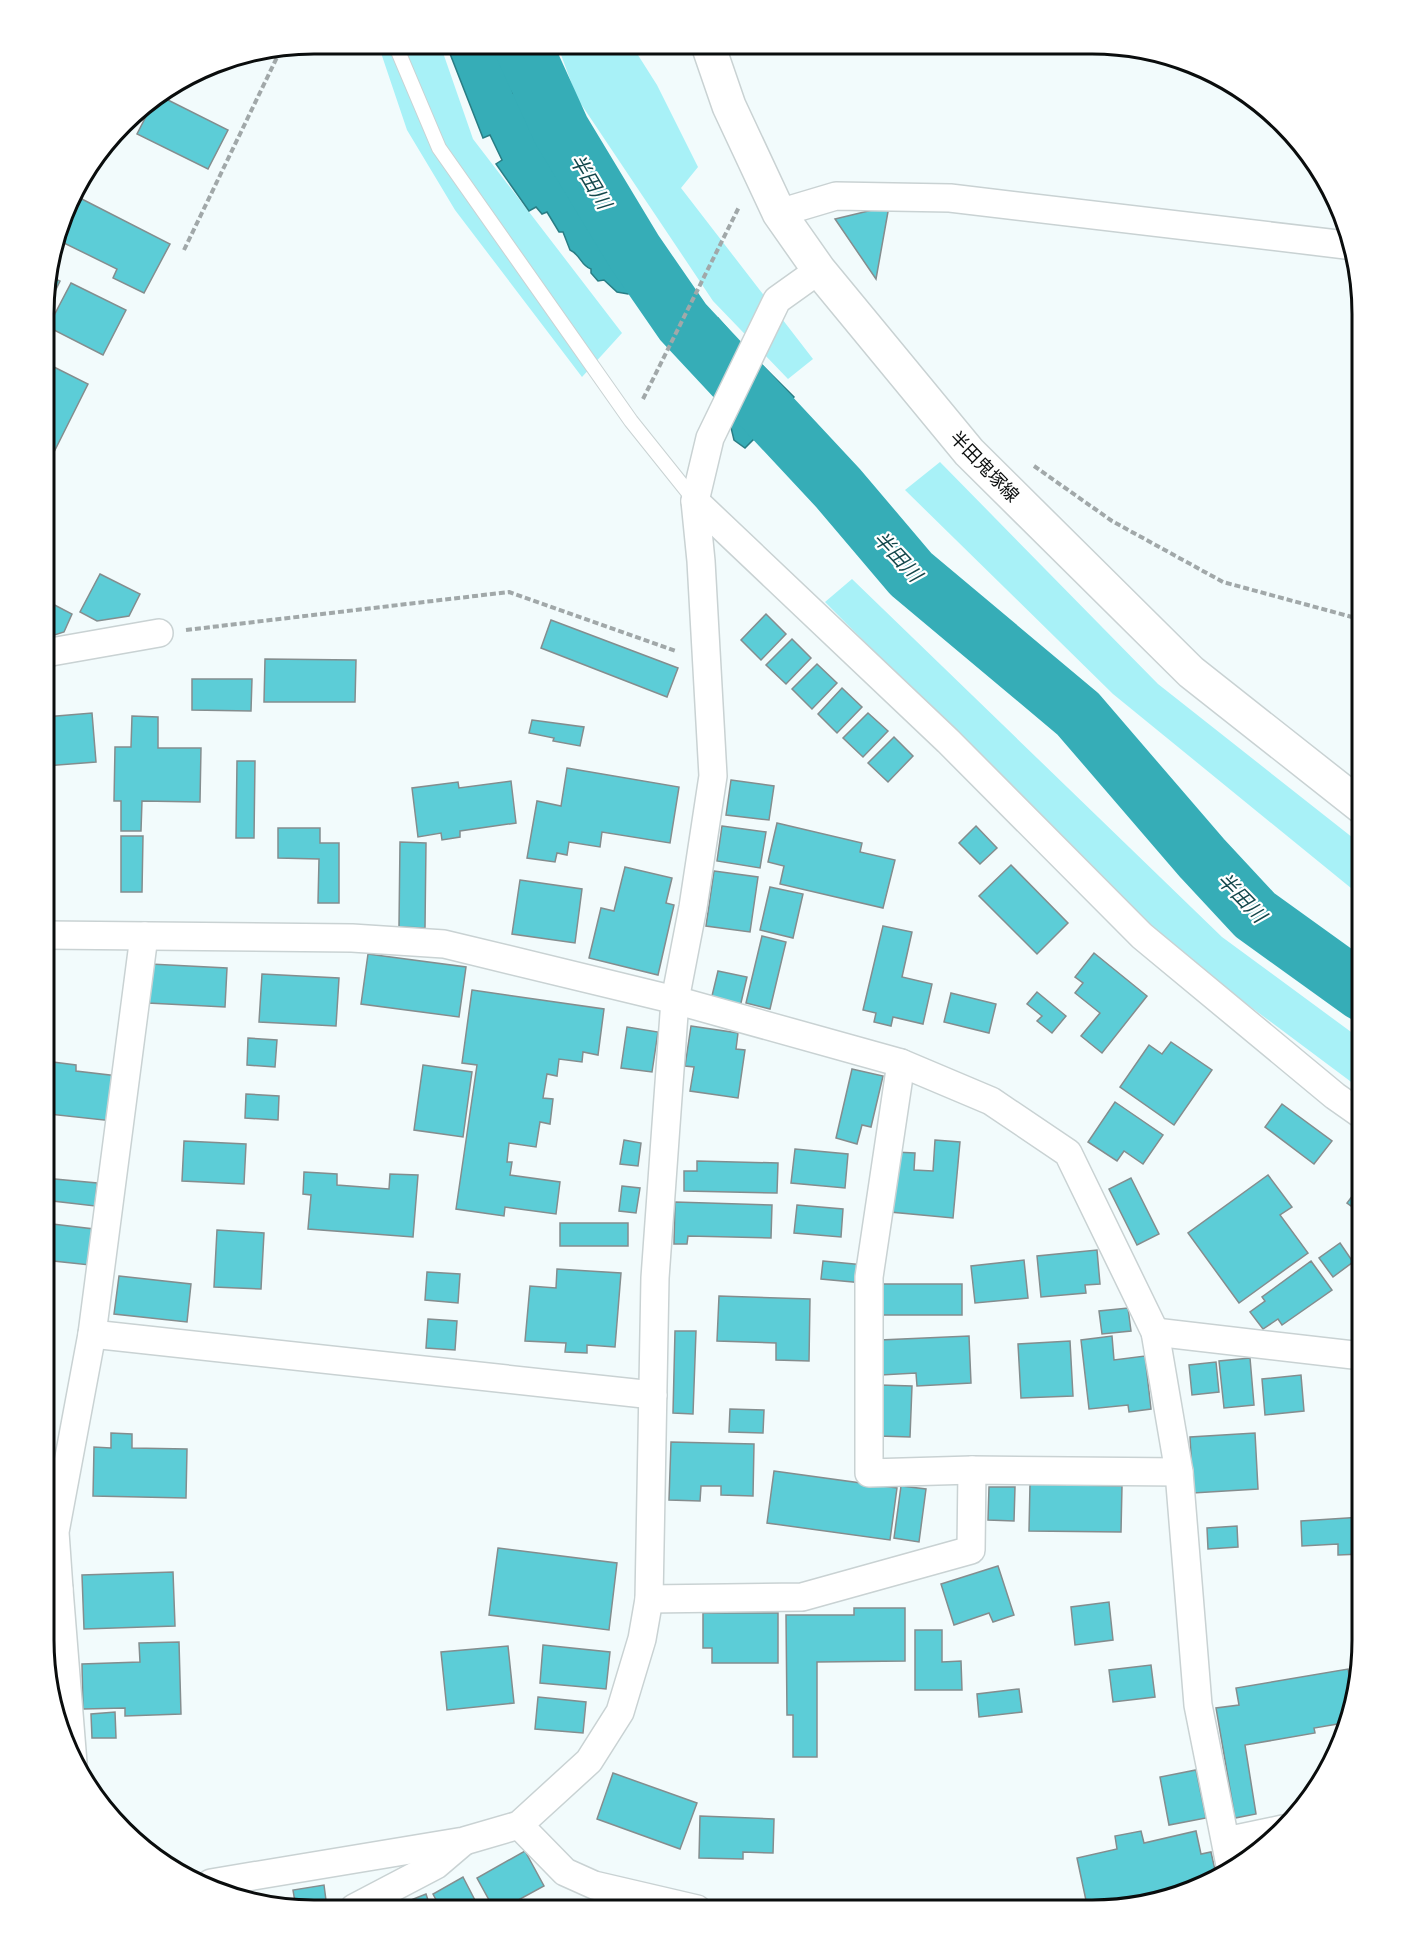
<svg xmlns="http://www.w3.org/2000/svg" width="1406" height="1954" font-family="'Noto Sans','Noto Sans JP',sans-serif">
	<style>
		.green { fill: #a8f1f7 }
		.water { fill: #36adb7; stroke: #297d84; stroke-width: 1.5 }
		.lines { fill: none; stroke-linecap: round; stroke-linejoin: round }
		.river { stroke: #36adb7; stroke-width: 58 }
		.building { fill: #5ccdd7; stroke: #848d8e; stroke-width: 1.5 }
		.lane-casing { stroke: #c9d2d3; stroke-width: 16 }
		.street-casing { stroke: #c9d2d3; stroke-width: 30 }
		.secondary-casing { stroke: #c9d2d3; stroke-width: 36 }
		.path { stroke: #a1a8a9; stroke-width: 4; stroke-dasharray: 6 3; stroke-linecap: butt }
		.lane { stroke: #fff; stroke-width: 14 }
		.street { stroke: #fff; stroke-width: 27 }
		.secondary { stroke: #fff; stroke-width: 33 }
		.labels { text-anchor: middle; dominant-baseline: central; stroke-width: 4.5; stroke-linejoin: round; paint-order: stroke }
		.street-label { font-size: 18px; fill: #0a0d0d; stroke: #fff }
		.water-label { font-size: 20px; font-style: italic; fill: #14484c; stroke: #fff }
		.rim { fill: none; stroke: #0a0d0d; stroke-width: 3 }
	</style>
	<rect width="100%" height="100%" fill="#f2fbfc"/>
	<!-- green -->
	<g class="green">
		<polygon points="378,44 440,44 473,139 622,333 582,377 455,210 407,130"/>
		<polygon points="557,44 631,44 657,85 698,167 681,188 813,359 788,379 713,301 577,98"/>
		<polygon points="940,462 1158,684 1362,845 1362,897 1113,694 905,490"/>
		<polygon points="852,579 1222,937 1362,1040 1362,1090 1161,940 825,602"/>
	</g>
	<!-- water -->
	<path class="water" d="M451 44H502L513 93 528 102 557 139 595 171 599 184 625 217 643 247 645 257 655 273 665 272 669 275 658 296 693 321 701 320 709 326 718 318 737 340 794 397 786 404C785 417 775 424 765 430V435L753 440 745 448 734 440 717 369H710V361L691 344H680L660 318 650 314 653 305 641 290H634L628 294 617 292 604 280 598 281 591 273V269C581 266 580 254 570 250L563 232H559L547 212 542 214 536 207 529 211 496 164 502 160 490 135 483 138 447 46Z"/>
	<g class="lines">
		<!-- river -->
		<polyline class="river" points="522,44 561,130 634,251 683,322 838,488 911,574 1078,714 1202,858 1255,915 1362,992"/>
	</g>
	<!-- building -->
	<g class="building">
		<polygon points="160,96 228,130 208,169 137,134 155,99"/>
		<polygon points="74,195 170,244 144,293 113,278 117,269 62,242 49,269"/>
		<polygon points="889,206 876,279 835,219"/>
		<polygon points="47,275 60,281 46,310 46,278"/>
		<polygon points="71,283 126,310 103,355 48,327"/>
		<polygon points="46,363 88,384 46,468"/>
		<polygon points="100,574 140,594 129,616 97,621 80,612"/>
		<polygon points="45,600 72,614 64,632 45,638"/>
		<polygon points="766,614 786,634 761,660 741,640"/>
		<polygon points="551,620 678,668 667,697 541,648"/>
		<polygon points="792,639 811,658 786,684 766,665"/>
		<polygon points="265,659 356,660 355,702 264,702"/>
		<polygon points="817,664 837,683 812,709 792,689"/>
		<polygon points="192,679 252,679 251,711 192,710"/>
		<polygon points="842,688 862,707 837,733 818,714"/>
		<polygon points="92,713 96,762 45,766 45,717"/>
		<polygon points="868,713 888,731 863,757 843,738"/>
		<polygon points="132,716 158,717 158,748 201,748 200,802 142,801 141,831 121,831 121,801 114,801 115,747 131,747"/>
		<polygon points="532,720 584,727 580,746 553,741 554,738 529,733"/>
		<polygon points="894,737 913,756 888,782 868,763"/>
		<polygon points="237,761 255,761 254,838 236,838"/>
		<polygon points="567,768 679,787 670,843 602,832 600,847 569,842 567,855 557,853 555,862 527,858 537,801 561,806"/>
		<polygon points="731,780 774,786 769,820 726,815"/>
		<polygon points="511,781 516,823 460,831 460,837 442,840 441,833 418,837 412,788 458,782 459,788"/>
		<polygon points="777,823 862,843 860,852 895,860 883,908 780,884 784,866 768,862"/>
		<polygon points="722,826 766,832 760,868 717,861"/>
		<polygon points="976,826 997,848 980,864 959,843"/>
		<polygon points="278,828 320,828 320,843 339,843 339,903 318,903 319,859 278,858"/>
		<polygon points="121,836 143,836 142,892 121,892"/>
		<polygon points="400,842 426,843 425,928 399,927"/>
		<polygon points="1011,865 1068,923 1037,954 979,896"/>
		<polygon points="625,867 672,878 666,903 674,905 658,975 589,958 601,908 614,911"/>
		<polygon points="714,871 758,877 750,932 706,926"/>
		<polygon points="520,880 582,889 575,943 512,934"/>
		<polygon points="770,887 803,894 793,938 760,930"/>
		<polygon points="883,926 912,932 902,977 932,984 923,1024 893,1017 891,1026 874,1022 876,1013 863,1010"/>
		<polygon points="762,936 786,942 770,1009 746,1003"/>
		<polygon points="1094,953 1147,996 1102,1053 1081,1036 1100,1013 1075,993 1083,983 1075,977"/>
		<polygon points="368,954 466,967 459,1017 361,1004"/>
		<polygon points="150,964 227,968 225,1007 148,1003"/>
		<polygon points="718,971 747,977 740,1007 711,1000"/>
		<polygon points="262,974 339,978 336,1026 259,1022"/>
		<polygon points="472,990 604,1009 598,1055 583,1052 582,1062 559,1059 557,1076 547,1074 543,1098 553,1099 550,1124 540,1122 536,1147 509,1143 507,1162 512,1162 510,1175 560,1182 556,1214 505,1207 504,1216 456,1209 477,1065 462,1063"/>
		<polygon points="1037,992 1066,1016 1052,1033 1037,1021 1042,1016 1027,1004"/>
		<polygon points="951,993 996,1004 989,1033 944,1022"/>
		<polygon points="691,1026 738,1033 736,1049 745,1050 738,1098 690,1091 694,1067 685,1066"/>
		<polygon points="627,1027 658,1032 652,1072 621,1068"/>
		<polygon points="248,1038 277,1040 275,1067 247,1065"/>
		<polygon points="1171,1042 1212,1070 1174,1125 1120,1087 1149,1045 1162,1054"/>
		<polygon points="45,1061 76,1065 76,1071 118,1076 113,1121 49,1114 44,1152"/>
		<polygon points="423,1065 472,1072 463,1137 414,1130"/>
		<polygon points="852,1069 883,1076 871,1127 862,1125 857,1144 836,1138"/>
		<polygon points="246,1094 279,1096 278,1120 245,1118"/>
		<polygon points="1115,1102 1163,1135 1143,1164 1124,1151 1117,1161 1088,1142"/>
		<polygon points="1282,1104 1332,1141 1314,1164 1265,1127"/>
		<polygon points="624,1140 641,1143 638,1166 620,1164"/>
		<polygon points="935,1140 960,1142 953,1218 890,1212 895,1152 915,1153 914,1170 933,1171"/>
		<polygon points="184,1141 246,1144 244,1184 182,1181"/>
		<polygon points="795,1149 848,1154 845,1188 791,1183"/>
		<polygon points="697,1161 778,1163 777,1193 684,1191 684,1171 697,1171"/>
		<polygon points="304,1172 337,1174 337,1185 389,1189 390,1174 418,1175 413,1237 308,1229 311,1195 303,1194"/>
		<polygon points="1268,1175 1292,1207 1280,1215 1308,1253 1239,1303 1188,1233"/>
		<polygon points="44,1178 97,1183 95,1206 44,1200"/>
		<polygon points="1131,1178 1159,1234 1137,1245 1109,1189"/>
		<polygon points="1362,1183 1362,1214 1347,1203"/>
		<polygon points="622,1186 640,1188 636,1213 619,1211"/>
		<polygon points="675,1202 772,1205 771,1238 688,1236 687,1244 674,1244"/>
		<polygon points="797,1205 843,1209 841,1237 794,1233"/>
		<polygon points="44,1223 94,1229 90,1265 44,1260"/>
		<rect x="560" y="1223" width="68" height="23"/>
		<polygon points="217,1230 264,1233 261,1289 214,1287"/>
		<polygon points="1340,1243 1353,1262 1333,1277 1319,1258"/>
		<polygon points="1097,1250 1100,1284 1085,1285 1086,1293 1041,1297 1037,1256"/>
		<polygon points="1024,1260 1028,1298 975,1303 971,1266"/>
		<polygon points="823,1261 864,1265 863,1283 821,1279"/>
		<polygon points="1311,1261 1332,1290 1282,1325 1278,1319 1263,1329 1250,1312 1265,1301 1262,1297"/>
		<polygon points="557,1269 621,1273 615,1347 587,1345 587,1353 565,1352 566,1343 525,1341 530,1286 556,1288"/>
		<polygon points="427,1272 460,1274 458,1303 425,1300"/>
		<polygon points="119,1276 191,1284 187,1322 114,1314"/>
		<polygon points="883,1284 962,1284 962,1315 882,1315"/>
		<polygon points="719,1296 810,1299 809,1361 776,1360 776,1343 717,1341"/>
		<polygon points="1128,1308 1131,1331 1102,1334 1099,1311"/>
		<polygon points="428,1319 457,1321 455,1350 426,1348"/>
		<polygon points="675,1331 696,1331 693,1414 673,1413"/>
		<polygon points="969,1336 971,1383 917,1386 916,1373 881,1375 880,1340"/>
		<polygon points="1112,1336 1114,1360 1145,1356 1151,1409 1129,1412 1128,1405 1089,1409 1081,1340"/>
		<polygon points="1070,1341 1073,1396 1021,1398 1018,1344"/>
		<polygon points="1250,1358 1254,1405 1224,1408 1219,1361"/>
		<polygon points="1216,1362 1219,1392 1192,1395 1189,1365"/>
		<polygon points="1301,1375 1304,1411 1265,1415 1262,1379"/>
		<polygon points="880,1385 912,1386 910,1437 879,1436"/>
		<polygon points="730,1409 764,1410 763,1433 729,1432"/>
		<polygon points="44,1433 53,1434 46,1487 44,1486"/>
		<polygon points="111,1433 132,1434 132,1448 187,1449 186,1498 93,1496 94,1447 111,1448"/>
		<polygon points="1255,1433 1258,1489 1193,1493 1190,1437"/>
		<polygon points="671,1442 754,1444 753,1496 721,1495 721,1486 701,1486 700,1501 669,1500"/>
		<polygon points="774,1471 897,1488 890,1540 767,1523"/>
		<polygon points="1030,1484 1122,1486 1121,1532 1029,1531"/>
		<polygon points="901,1486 926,1489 919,1542 894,1538"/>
		<polygon points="989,1487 1015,1487 1014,1521 988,1520"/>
		<polygon points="1362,1517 1362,1554 1338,1555 1338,1544 1302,1546 1301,1521"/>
		<polygon points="1237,1526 1238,1547 1208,1549 1207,1528"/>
		<polygon points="498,1548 617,1563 609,1630 489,1615"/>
		<polygon points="998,1566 1014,1615 993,1622 989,1613 954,1625 941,1584"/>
		<polygon points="173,1572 175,1626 84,1629 82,1575"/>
		<polygon points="1109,1602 1113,1640 1075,1645 1071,1607"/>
		<polygon points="854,1608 905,1608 905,1661 817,1662 817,1757 793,1757 793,1715 787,1715 786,1615 854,1615"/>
		<polygon points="703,1613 778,1613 778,1663 712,1663 712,1648 703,1648"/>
		<polygon points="915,1630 942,1630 942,1662 961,1661 962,1690 915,1690"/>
		<polygon points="179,1642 181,1714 125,1716 125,1708 83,1709 82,1664 140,1662 139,1643"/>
		<polygon points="543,1645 610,1652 606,1689 540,1683"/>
		<polygon points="508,1646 514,1703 447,1710 441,1652"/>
		<polygon points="1151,1665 1155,1697 1113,1702 1109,1670"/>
		<polygon points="1348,1669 1354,1699 1349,1722 1314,1728 1315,1733 1245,1745 1256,1814 1235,1818 1216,1708 1239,1705 1236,1688"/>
		<polygon points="1019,1689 1022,1712 979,1717 977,1694"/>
		<polygon points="538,1697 586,1702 583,1733 535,1729"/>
		<polygon points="115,1712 116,1738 92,1738 91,1714"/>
		<polygon points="1196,1770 1206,1818 1169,1825 1160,1777"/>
		<polygon points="613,1773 697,1803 680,1849 597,1819"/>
		<polygon points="700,1816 774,1819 773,1853 743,1852 743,1859 699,1858"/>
		<polygon points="1141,1831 1144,1843 1196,1831 1201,1854 1211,1852 1217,1879 1212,1883 1194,1887 1193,1884 1112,1902 1113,1906 1088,1910 1077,1858 1117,1849 1115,1836"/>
		<polygon points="525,1851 544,1886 502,1909 494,1909 477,1878"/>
		<polygon points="463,1877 478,1906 474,1909 441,1909 433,1894"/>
		<polygon points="324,1885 327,1908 296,1908 293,1890"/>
		<polygon points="426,1894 431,1909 409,1909 406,1902"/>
		<polygon points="790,1901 791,1910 754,1910 753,1905"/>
	</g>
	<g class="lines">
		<!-- lane casing -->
		<g class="lane-casing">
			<polyline id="lane" points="395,44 439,148 631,421 695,501"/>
		</g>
		<!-- street casing -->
		<g class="street-casing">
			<g id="street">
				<polyline points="779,213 836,196 950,198 1346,245"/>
				<polyline points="695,501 948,741 1142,936 1335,1096 1362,1115"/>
				<polyline points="45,655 51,652 159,633"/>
				<polyline points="45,935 352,938 444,944 675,1000 901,1063 991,1101 1068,1153 1155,1332 1179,1472 1198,1705 1231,1870"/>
				<polyline points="901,1063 869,1277 869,1473 972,1470 1179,1472"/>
				<polyline points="1155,1332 1362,1356"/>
				<polyline points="92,1334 653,1395"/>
				<polyline points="44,1589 59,1589 55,1532 92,1334 144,936"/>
				<polyline points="59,1589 73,1763"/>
				<polyline points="649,1599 802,1597 971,1550 972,1470"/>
				<polyline points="519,1825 565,1872 594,1885 697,1909"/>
				<polyline points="1226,1841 1283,1829"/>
				<polyline points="211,1883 464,1841 519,1825 589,1761 620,1712 642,1639 649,1599 655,1278 675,1000 693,907 713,776 701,561 695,501 710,438 777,300 819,270"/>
				<polyline points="354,1908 436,1865 463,1842"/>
			</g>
		</g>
		<!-- secondary casing -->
		<g class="secondary-casing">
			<polyline id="secondary" points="708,45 729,106 779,213 819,270 969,452 1191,672 1362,807"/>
		</g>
		<!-- path -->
		<g class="path">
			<polyline points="184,250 281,49"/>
			<polyline points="643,399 739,207"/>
			<polyline points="1034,466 1112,521 1223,582 1352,617 1362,622"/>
			<polyline points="186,630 509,592 676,651"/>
		</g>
		<!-- lane -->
		<use href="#lane" class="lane"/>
		<!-- street -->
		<use href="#street" class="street"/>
		<!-- secondary -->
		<use href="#secondary" class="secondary"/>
	</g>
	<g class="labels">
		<!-- street labels -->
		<g class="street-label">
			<text transform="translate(985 466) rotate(46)">半田鬼塚線</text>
		</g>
		<!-- water labels -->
		<g class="water-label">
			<text transform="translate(591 181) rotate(59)">半田川</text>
			<text transform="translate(898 556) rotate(47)">半田川</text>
			<text transform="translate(1242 897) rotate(46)">半田川</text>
		</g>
	</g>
	<!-- crop -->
	<path d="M0 0H1406V1954H0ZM314 54H1092A260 260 0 0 1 1352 314V1640A260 260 0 0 1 1092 1900H314A260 260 0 0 1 54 1640V314A260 260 0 0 1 314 54Z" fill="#fff" fill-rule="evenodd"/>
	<path class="rim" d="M314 54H1092A260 260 0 0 1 1352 314V1640A260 260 0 0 1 1092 1900H314A260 260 0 0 1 54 1640V314A260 260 0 0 1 314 54Z"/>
</svg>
